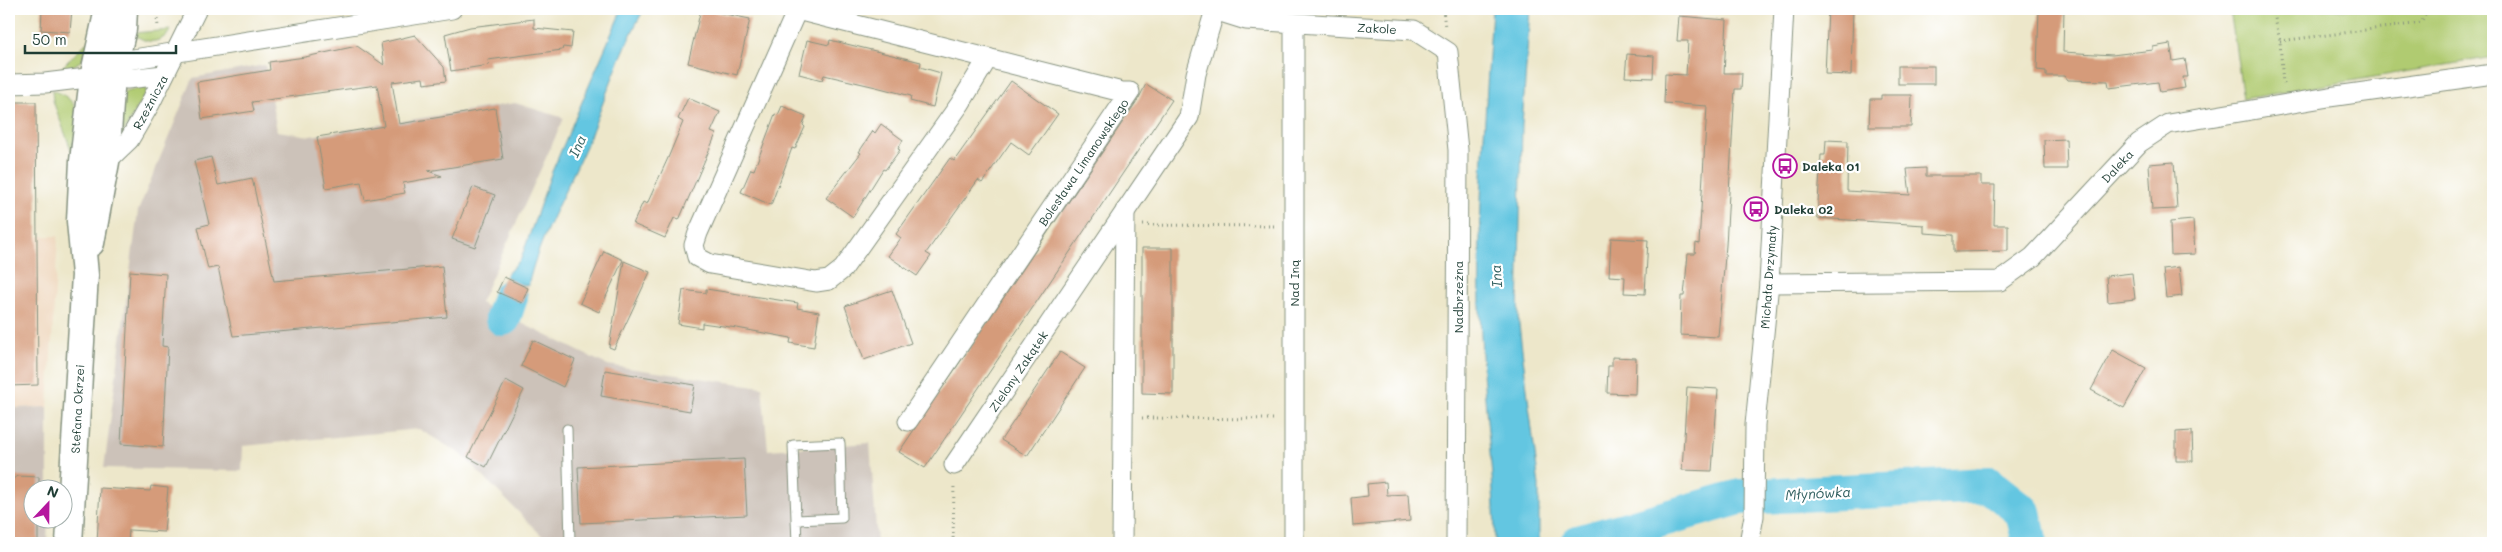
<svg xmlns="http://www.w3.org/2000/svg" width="2502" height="552" font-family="Mali,sans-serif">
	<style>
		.built { fill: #eed6bb }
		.industrial { fill: #ccc2b9 }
		.green { fill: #b0cb71; stroke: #688452 }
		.water { fill: #63c6e1; stroke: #41828a }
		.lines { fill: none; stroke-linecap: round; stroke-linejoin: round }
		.river { stroke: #63c6e1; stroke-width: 36 }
		.building { fill: #d59b7a }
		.lane-casing { stroke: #86927f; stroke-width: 11 }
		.street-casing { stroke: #86927f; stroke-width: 21 }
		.secondary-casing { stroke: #86927f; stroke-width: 29 }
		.path { stroke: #86927f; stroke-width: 3; stroke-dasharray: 1 4; stroke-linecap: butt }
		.lane { stroke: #fff; stroke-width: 9 }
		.street { stroke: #fff; stroke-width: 19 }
		.secondary { stroke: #fff; stroke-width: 26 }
		.labels { text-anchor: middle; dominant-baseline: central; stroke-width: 4.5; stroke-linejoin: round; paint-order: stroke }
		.street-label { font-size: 12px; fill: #1f3d34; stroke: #fff }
		.poi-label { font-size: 12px; font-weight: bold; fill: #1f3d34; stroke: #fff; text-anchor: start }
		.water-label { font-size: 14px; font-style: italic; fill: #305f5f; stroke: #fff }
	</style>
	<rect width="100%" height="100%" fill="#fff"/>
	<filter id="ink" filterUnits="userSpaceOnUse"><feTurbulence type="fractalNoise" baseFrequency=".02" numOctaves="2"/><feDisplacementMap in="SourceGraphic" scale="10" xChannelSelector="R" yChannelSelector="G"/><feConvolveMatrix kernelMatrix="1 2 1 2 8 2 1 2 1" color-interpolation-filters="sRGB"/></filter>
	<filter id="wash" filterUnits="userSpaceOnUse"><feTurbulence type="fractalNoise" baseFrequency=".0096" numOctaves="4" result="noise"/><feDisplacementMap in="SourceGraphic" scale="20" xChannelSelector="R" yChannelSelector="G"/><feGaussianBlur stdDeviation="1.12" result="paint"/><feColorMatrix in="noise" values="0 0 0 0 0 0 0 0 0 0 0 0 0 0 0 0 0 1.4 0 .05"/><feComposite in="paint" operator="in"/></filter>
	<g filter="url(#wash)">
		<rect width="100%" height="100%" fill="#ede7ca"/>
		<!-- built -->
		<polygon class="built" points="58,236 48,407 9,408 9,237"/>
		<!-- industrial -->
		<g class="industrial">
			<polygon points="265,65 277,131 310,136 515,103 564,118 480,303 607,365 762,387 768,450 870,443 877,543 549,543 461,454 419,429 243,446 242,471 104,468 138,211 193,78"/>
			<polygon points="48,407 48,489 32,490 32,520 48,520 47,543 9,543 9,408"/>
		</g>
		<!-- green -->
		<g class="green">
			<polygon points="2230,9 2493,9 2493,57 2243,99"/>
			<path d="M171 30C161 44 146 45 133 33Z"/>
			<polygon points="89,40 90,55 59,75 53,76"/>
			<polygon points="143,87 146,88 146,92 120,138 122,93"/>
			<path d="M52 90C87 102 76 122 72 152L53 101Z"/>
		</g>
		<!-- water -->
		<g class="water">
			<path d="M622 9H644C620 52 605 100 586 146 566 192 539 237 528 286L505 276 521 259 551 174Z"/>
			<path d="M1492 9H1530L1522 125 1518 317 1539 486V543H1495C1495 480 1485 417 1482 354 1475 239 1485 123 1492 9Z"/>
		</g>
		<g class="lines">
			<!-- river -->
			<g class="river">
				<polyline points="503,318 510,297"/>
				<polyline points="1578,543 1740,497 1989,485 2023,512 2030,543"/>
			</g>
		</g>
		<g id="blocks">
			<!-- building -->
			<g class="building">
				<polygon points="42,9 72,9 70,32 41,30"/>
				<polygon points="701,9 750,19 737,75 688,63"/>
				<polygon points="1828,9 1853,9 1851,75 1825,74"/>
				<polygon points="2039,9 2064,9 2063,52 2112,55 2153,50 2153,47 2170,44 2173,61 2185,59 2188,77 2183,77 2185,88 2160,92 2158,82 2109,88 2108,81 2068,80 2065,76 2046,76 2046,71 2037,70"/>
				<polygon points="1679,16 1727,20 1724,73 1742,73 1741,89 1735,89 1726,245 1718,337 1680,335 1681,296 1684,296 1688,254 1695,254 1696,243 1699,244 1707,106 1664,103 1665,74 1686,75 1688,41 1677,41"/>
				<polygon points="534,19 534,28 573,32 571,48 563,47 562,50 488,60 489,65 451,71 445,34 470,27"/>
				<polygon points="415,35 444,67 446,81 424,84 423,78 392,82 399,124 495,108 503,159 428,171 442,176 403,183 405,193 365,200 361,182 326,188 317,137 384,126 377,85 252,102 254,111 202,119 197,82 270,70 269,62 305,57 357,46 384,65 381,43"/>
				<polygon points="807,40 829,45 830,40 921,62 920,67 941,73 933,107 910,101 911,96 876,87 824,75 822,80 799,74"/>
				<polygon points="1627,54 1654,56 1653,78 1625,77"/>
				<rect x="1898" y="66" width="36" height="18"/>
				<polygon points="1011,81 1058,114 1029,155 1011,142 982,183 978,180 926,253 931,256 917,276 888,256 901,238 896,234 950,158 954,161"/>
				<polygon points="1146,84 1172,100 925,468 899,452 1139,98"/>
				<polygon points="1881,95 1912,95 1911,127 1869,127 1870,99 1881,99"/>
				<polygon points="688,98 720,112 711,132 716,134 695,183 679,220 674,218 665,238 633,224 643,202 647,204 668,158 683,122 678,119"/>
				<polygon points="9,102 36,102 38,385 9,386"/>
				<polygon points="782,106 806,116 803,125 805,127 795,149 792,148 771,205 741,192 751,169 754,170 775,114 778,115"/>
				<polygon points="881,124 903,140 898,149 900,150 885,170 883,169 853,217 826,198 861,153 859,152 873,131 875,133"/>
				<polygon points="2066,139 2067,169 2045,169 2044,140"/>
				<polygon points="1826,140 1848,141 1847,191 1910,195 1907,169 1926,168 1926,176 1981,176 1981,185 1995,185 1994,225 2008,225 2008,251 1954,252 1954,235 1924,233 1924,225 1817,218 1821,155 1825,155"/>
				<polygon points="211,157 218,185 252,178 274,281 442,266 447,317 233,336 218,267 208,269 198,227 209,224 194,161"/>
				<polygon points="2174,162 2177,209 2152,210 2149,164"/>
				<polygon points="473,187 495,195 475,247 452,239"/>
				<polygon points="2193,220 2195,254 2171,255 2170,222"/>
				<polygon points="1611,238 1648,240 1645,294 1624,293 1625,277 1609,276"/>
				<polygon points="1142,248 1173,248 1173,394 1142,393"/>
				<polygon points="604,251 623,260 599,312 580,303"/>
				<polygon points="624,261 650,272 614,349 609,347"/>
				<polygon points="2179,267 2182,296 2166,298 2163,269"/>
				<polygon points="130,271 166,274 162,346 168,347 163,447 121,444"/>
				<polygon points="2132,273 2135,299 2108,302 2106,276"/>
				<polygon points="504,277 528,288 522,303 497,292"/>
				<polygon points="706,289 798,303 797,308 819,312 814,347 790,343 791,338 737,328 702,323 702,328 678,324 683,290 706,293"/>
				<polygon points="892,290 911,343 864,360 845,306"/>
				<polygon points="533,340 575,360 563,387 521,366"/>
				<polygon points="2113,350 2146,368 2124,408 2091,390"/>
				<polygon points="1060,352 1085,368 1027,456 1001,440"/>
				<polygon points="1612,357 1636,358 1635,394 1607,393 1608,366 1612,366"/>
				<polygon points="605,370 695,385 690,411 601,396"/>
				<polygon points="506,380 524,390 486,467 468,457"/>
				<polygon points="1687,387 1718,389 1712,471 1682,470"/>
				<polygon points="2192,431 2193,461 2176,461 2176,432"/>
				<polygon points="744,459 747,515 581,523 578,467"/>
				<polygon points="17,476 39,477 39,490 32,490 32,520 38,520 38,543 9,543 9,482"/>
				<polygon points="1386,482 1387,495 1408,494 1410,521 1353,526 1351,498 1368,496 1367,484"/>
				<polygon points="151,486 168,488 164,532 129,530 128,543 97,543 100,488 150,491"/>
			</g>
		</g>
	</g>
	<g filter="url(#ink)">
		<use href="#blocks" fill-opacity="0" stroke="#86927f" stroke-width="1"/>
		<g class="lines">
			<!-- lane casing -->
			<g class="lane-casing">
				<g id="lane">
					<polyline points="567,429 570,543"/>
					<polyline points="796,520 842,518 840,443 793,445 797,543"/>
				</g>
			</g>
			<!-- street casing -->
			<g class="street-casing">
				<g id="street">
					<polyline points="793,9 1122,92 1130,92 908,421"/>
					<polyline points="1211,9 1246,20 1414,30 1448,52 1458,150 1456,543"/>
					<polyline points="797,10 698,233 694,245 697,257 710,264 816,282 829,280 843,269 960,104 988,58"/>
					<polyline points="112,75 127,60 452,9"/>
					<polyline points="9,84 45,83 112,75 127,79 164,75"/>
					<polyline points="106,162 129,140 150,104 197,9"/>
					<polyline points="1769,283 2000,281 2033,257 2139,143 2168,124 2329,97 2493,74"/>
					<polyline points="954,465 1189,117 1196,74 1215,10"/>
					<polyline points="1122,543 1125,211"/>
					<polyline points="1294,543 1294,23"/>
					<polyline points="1749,543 1754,516 1755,425 1769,283 1784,9"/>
				</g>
			</g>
			<!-- secondary casing -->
			<g class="secondary-casing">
				<g id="secondary">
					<polyline points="91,243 106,162 112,75 123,29 124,9"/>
					<polyline points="69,543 85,275 80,221 83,161 93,78 108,9"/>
				</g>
			</g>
			<!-- path -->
			<g class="path">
				<polyline points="156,9 158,26"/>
				<polyline points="1443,9 1445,28"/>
				<polyline points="2273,9 2280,41 2283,85"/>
				<polyline points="2280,41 2421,23 2429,9"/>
				<polyline points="1143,225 1277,226"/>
				<polyline points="1142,418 1275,419"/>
				<polyline points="953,543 954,483"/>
			</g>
			<!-- lane -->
			<use href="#lane" class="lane"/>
			<!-- street -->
			<use href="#street" class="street"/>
			<!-- secondary -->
			<use href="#secondary" class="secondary"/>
		</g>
	</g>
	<!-- icons -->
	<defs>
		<g id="bus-ring" transform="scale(1.25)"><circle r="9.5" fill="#fff" stroke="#b5179e" stroke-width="1.5"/><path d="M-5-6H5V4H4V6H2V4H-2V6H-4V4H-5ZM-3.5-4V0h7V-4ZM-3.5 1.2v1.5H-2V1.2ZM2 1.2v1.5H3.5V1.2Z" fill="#b5179e"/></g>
	</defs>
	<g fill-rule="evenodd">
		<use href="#bus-ring" x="1785" y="166"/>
		<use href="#bus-ring" x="1756" y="209"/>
	</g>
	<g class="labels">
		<!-- street labels -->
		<g class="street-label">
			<text transform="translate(1377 28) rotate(3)">Zakole</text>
			<text transform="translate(150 102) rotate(-62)">Rzeźnicza</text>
			<text transform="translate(1083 162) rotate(-56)">Bolesława Limanowskiego</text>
			<text transform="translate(2117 166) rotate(-47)">Daleka</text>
			<text transform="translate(1768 277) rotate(-86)">Michała Drzymały</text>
			<text transform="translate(1294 283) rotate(-90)">Nad Iną</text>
			<text transform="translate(1458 297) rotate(-90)">Nadbrzeżna</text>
			<text transform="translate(1018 371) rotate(-56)">Zielony Zakątek</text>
			<text transform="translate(77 409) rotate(-87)">Stefana Okrzei</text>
		</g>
		<!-- poi labels -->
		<g class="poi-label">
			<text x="1802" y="166">Daleka 01</text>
			<text x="1774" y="209">Daleka 02</text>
		</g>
		<!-- water labels -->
		<g class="water-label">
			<text transform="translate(577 146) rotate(-66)">Ina</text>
			<text transform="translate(1496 276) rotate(-94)">Ina</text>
			<text transform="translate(1818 493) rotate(-3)">Młynówka</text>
		</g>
	</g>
	<!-- margin -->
	<rect width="2502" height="552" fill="none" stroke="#fff" stroke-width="30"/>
	<!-- north arrow -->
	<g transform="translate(48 504) rotate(22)"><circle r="24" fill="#ffffff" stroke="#a5b1ae"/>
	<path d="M0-4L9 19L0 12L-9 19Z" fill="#b5179e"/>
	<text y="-8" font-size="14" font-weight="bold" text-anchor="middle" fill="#1f3d34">N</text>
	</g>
	<!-- scale -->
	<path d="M25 45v8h151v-8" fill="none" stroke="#1f3d34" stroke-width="2.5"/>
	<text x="32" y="45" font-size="15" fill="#1f3d34" stroke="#ffffff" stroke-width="4" paint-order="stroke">50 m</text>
</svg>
